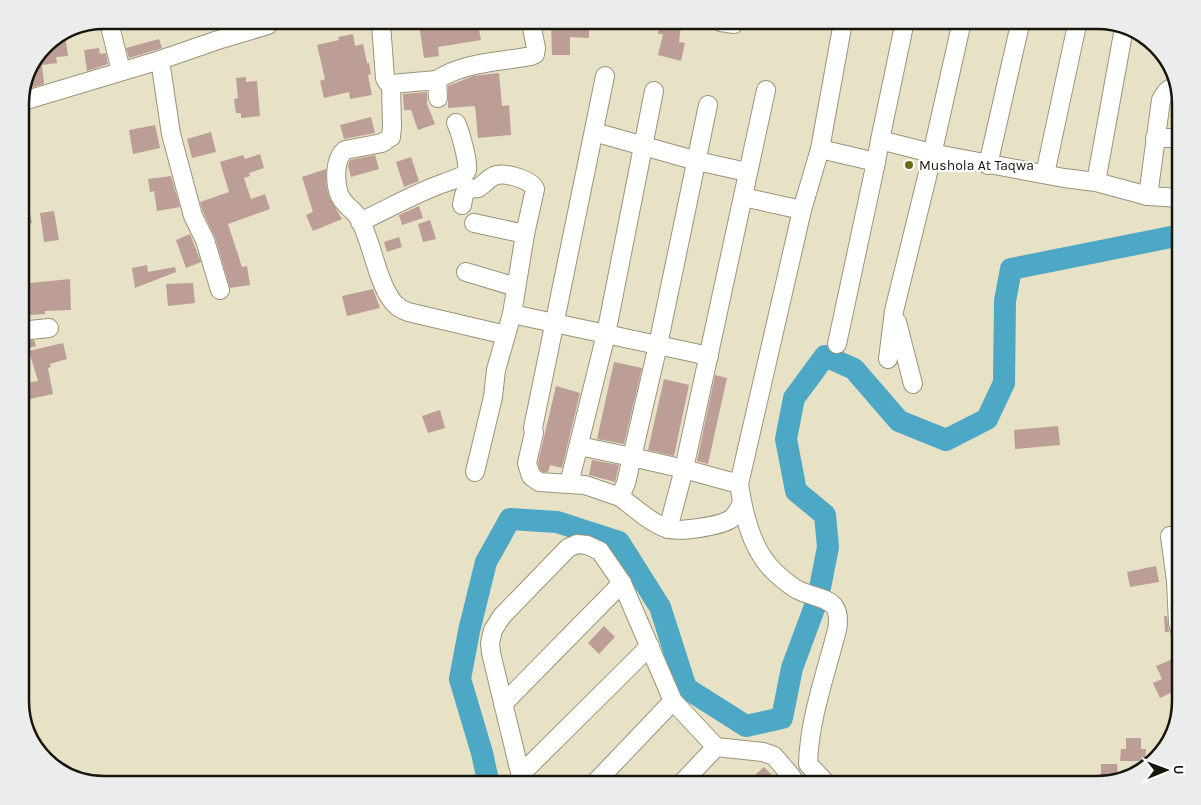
<svg xmlns="http://www.w3.org/2000/svg" width="1201" height="805" font-family="Karla,sans-serif">
	<style>
		.lines { fill: none; stroke-linecap: round; stroke-linejoin: round }
		.river { stroke: #4da8c6; stroke-width: 22 }
		.building { fill: #bc9e96 }
		.minor-casing { stroke: #9a947a; stroke-width: 20 }
		.minor { stroke: #fff; stroke-width: 18 }
		.poi-dot { fill: #666d12; stroke: #fff; stroke-width: 2 }
		.labels { text-anchor: middle; dominant-baseline: central; stroke-width: 4.5; stroke-linejoin: round; paint-order: stroke }
		.poi-label { font-size: 14px; fill: #18160c; stroke: #fff; text-anchor: start }
		.rim { fill: none; stroke: #18160c; stroke-width: 2.5 }
	</style>
	<rect width="100%" height="100%" fill="#e7e1c5"/>
	<g class="lines">
		<!-- river -->
		<polyline class="river" points="489,785 482,753 460,679 469,631 486,562 510,519 557,522 619,542 660,607 686,688 746,726 782,718 792,668 818,598 828,547 825,515 796,491 786,439 794,398 825,356 854,369 899,421 946,440 987,419 1004,383 1005,301 1011,269 1181,235"/>
	</g>
	<!-- building -->
	<g class="building">
		<polygon points="551,23 589,23 589,38 570,37 570,55 552,55"/>
		<polygon points="659,23 681,26 679,42 685,43 681,61 658,55 663,34 658,34"/>
		<polygon points="419,24 478,24 481,40 438,47 439,56 424,58"/>
		<polygon points="353,34 355,46 363,44 367,63 369,63 371,74 368,75 372,95 350,99 349,92 324,98 320,81 325,79 317,45 339,40 338,37"/>
		<polygon points="53,39 53,43 66,41 68,56 56,57 57,63 42,65 44,84 24,90 45,44"/>
		<polygon points="159,39 162,48 129,58 126,48"/>
		<polygon points="99,48 100,54 106,53 108,64 87,71 84,50"/>
		<polygon points="499,73 502,106 509,105 511,135 478,138 475,106 448,108 448,86 473,76"/>
		<polygon points="246,77 246,82 257,81 260,116 241,118 241,113 236,113 234,99 238,98 236,78"/>
		<polygon points="427,92 427,104 435,124 418,130 411,110 404,110 403,94"/>
		<polygon points="371,117 375,133 344,139 340,125"/>
		<polygon points="155,125 160,148 133,154 129,130"/>
		<polygon points="211,132 216,152 192,158 187,139"/>
		<polygon points="260,154 264,168 249,173 250,176 244,178 251,199 265,194 270,209 228,224 242,267 247,266 250,285 230,288 215,237 203,212 200,202 229,192 220,162 243,155 245,159"/>
		<polygon points="375,155 379,169 351,177 348,166 350,160"/>
		<polygon points="411,157 419,181 404,187 396,162"/>
		<polygon points="326,169 326,184 329,197 342,219 313,231 306,215 313,212 302,177"/>
		<polygon points="171,176 180,207 157,211 154,191 150,192 148,179"/>
		<polygon points="419,206 423,218 402,225 399,215"/>
		<polygon points="29,209 32,223 20,225 20,211"/>
		<polygon points="54,211 59,240 44,242 40,213"/>
		<polygon points="430,220 436,239 423,242 418,224"/>
		<polygon points="190,234 201,262 186,268 176,240"/>
		<polygon points="399,237 402,247 387,252 384,242"/>
		<polygon points="147,265 148,272 175,267 176,272 135,288 132,268"/>
		<polygon points="70,279 71,310 45,311 45,314 30,315 30,311 20,312 20,284"/>
		<polygon points="193,283 195,303 168,306 166,284"/>
		<polygon points="373,289 380,308 347,316 342,296"/>
		<polygon points="34,340 36,346 20,351 20,341"/>
		<polygon points="63,343 67,359 50,364 51,367 48,368 53,394 30,399 27,383 38,381 29,351"/>
		<polygon points="614,362 642,368 624,444 597,439"/>
		<polygon points="715,375 727,378 708,464 697,461"/>
		<polygon points="664,379 689,385 674,456 648,450"/>
		<polygon points="556,386 580,393 562,468 550,465 548,472 543,472 540,470 538,463"/>
		<polygon points="440,410 445,428 428,433 422,416"/>
		<polygon points="1058,426 1060,445 1015,449 1014,430"/>
		<polygon points="592,460 619,465 615,482 589,475"/>
		<polygon points="1156,566 1159,582 1130,587 1127,572"/>
		<polygon points="1164,616 1167,616 1169,632 1165,632"/>
		<polygon points="604,626 615,637 599,654 588,643"/>
		<polygon points="1173,659 1178,671 1181,669 1181,688 1160,698 1153,683 1162,679 1156,666"/>
		<polygon points="1126,738 1141,738 1141,749 1146,749 1145,761 1120,761 1121,749 1126,749"/>
		<polygon points="1101,764 1117,764 1118,780 1101,784"/>
		<polygon points="764,767 772,775 763,782 756,774"/>
	</g>
	<g class="lines">
		<!-- minor casing -->
		<g class="minor-casing">
			<g id="minor">
				<polyline points="721,22 734,24"/>
				<polyline points="381,24 385,78 387,82 391,84 437,80 438,98"/>
				<polyline points="110,26 121,71"/>
				<polyline points="160,60 171,134 193,216 205,240 220,290"/>
				<path d="M437 80C463 62 501 62 531 56L535 54 536 48 531 23"/>
				<path d="M391 84 392 127 391 137 382 143 345 150C334 159 335 182 339 194 343 205 353 209 359 218 372 241 378 287 395 304 398 308 403 310 408 312L506 335"/>
				<polyline points="20,102 160,60 218,40 268,25"/>
				<polyline points="708,105 658,345 632,457 684,469 739,484"/>
				<polyline points="594,132 697,161 747,172"/>
				<polyline points="1155,138 1181,138"/>
				<polyline points="880,140 905,21"/>
				<polyline points="820,149 843,22"/>
				<polyline points="988,165 1021,20"/>
				<polyline points="1045,174 1078,20"/>
				<polyline points="1096,182 1124,28"/>
				<path d="M1148 196 1161 100C1165 93 1168 87 1177 87"/>
				<path d="M743 197 802 210 739 484C743 511 750 544 769 566 775 573 790 586 798 590 821 601 843 596 837 630 826 673 809 720 808 764L828 785"/>
				<path d="M462 205C463 201 463 193 467 190 470 188 475 189 478 188 485 184 490 176 497 175 507 173 532 180 535 189L525 234 512 314 496 370 493 397 475 472"/>
				<polyline points="802,210 820,149 876,162 880,140 931,153 1064,178 1096,182 1148,196 1181,198"/>
				<path d="M360 222C388 209 415 193 444 183 451 180 464 178 467 170 469 164 460 130 456 123"/>
				<polyline points="474,223 525,234"/>
				<polyline points="466,272 516,287"/>
				<polyline points="512,314 709,356"/>
				<polyline points="897,322 913,384"/>
				<polyline points="20,331 49,328"/>
				<polyline points="837,344 876,162"/>
				<polyline points="888,359 894,311 927,177 962,21"/>
				<polyline points="579,446 632,457 626,483 620,497 585,485 539,482 531,476 527,463 534,433 533,428 605,76"/>
				<polyline points="569,484 606,334 654,91"/>
				<path d="M620 497C634 507 649 522 666 528 678 533 720 526 731 519 736 515 739 508 742 503"/>
				<polyline points="668,529 684,469 766,90"/>
				<polyline points="1170,536 1176,581 1178,623 1181,634"/>
				<polyline points="503,704 622,583"/>
				<polyline points="521,774 650,646"/>
				<polyline points="523,785 491,653 490,643 493,630 502,616 568,548 577,544 587,545 600,551 622,583 673,701 716,747 763,752 774,756 792,777"/>
				<polyline points="593,785 673,701"/>
				<polyline points="680,785 716,747"/>
			</g>
		</g>
		<!-- minor -->
		<use href="#minor" class="minor"/>
	</g>
	<!-- markers -->
	<circle class="poi-dot" cx="909" cy="165" r="5"/>
	<g class="labels">
		<!-- poi labels -->
		<g class="poi-label">
			<text x="919" y="165">Mushola At Taqwa</text>
		</g>
	</g>
	<!-- crop -->
	<path d="M0 0H1201V805H0ZM104 29H1097A75 75 0 0 1 1172 104V701A75 75 0 0 1 1097 776H104A75 75 0 0 1 29 701V104A75 75 0 0 1 104 29Z" fill="#edecec" fill-rule="evenodd"/>
	<path class="rim" d="M104 29H1097A75 75 0 0 1 1172 104V701A75 75 0 0 1 1097 776H104A75 75 0 0 1 29 701V104A75 75 0 0 1 104 29Z"/>
	<!-- north arrow -->
	<g transform="translate(1166 770) rotate(89)" stroke="#ffffff" stroke-width="4" paint-order="stroke">
	<path d="M0-4L9 19L0 12L-9 19Z" fill="#18160c"/>
	<text y="-8" font-size="14" font-weight="bold" text-anchor="middle" fill="#18160c">U</text>
	</g>
</svg>
